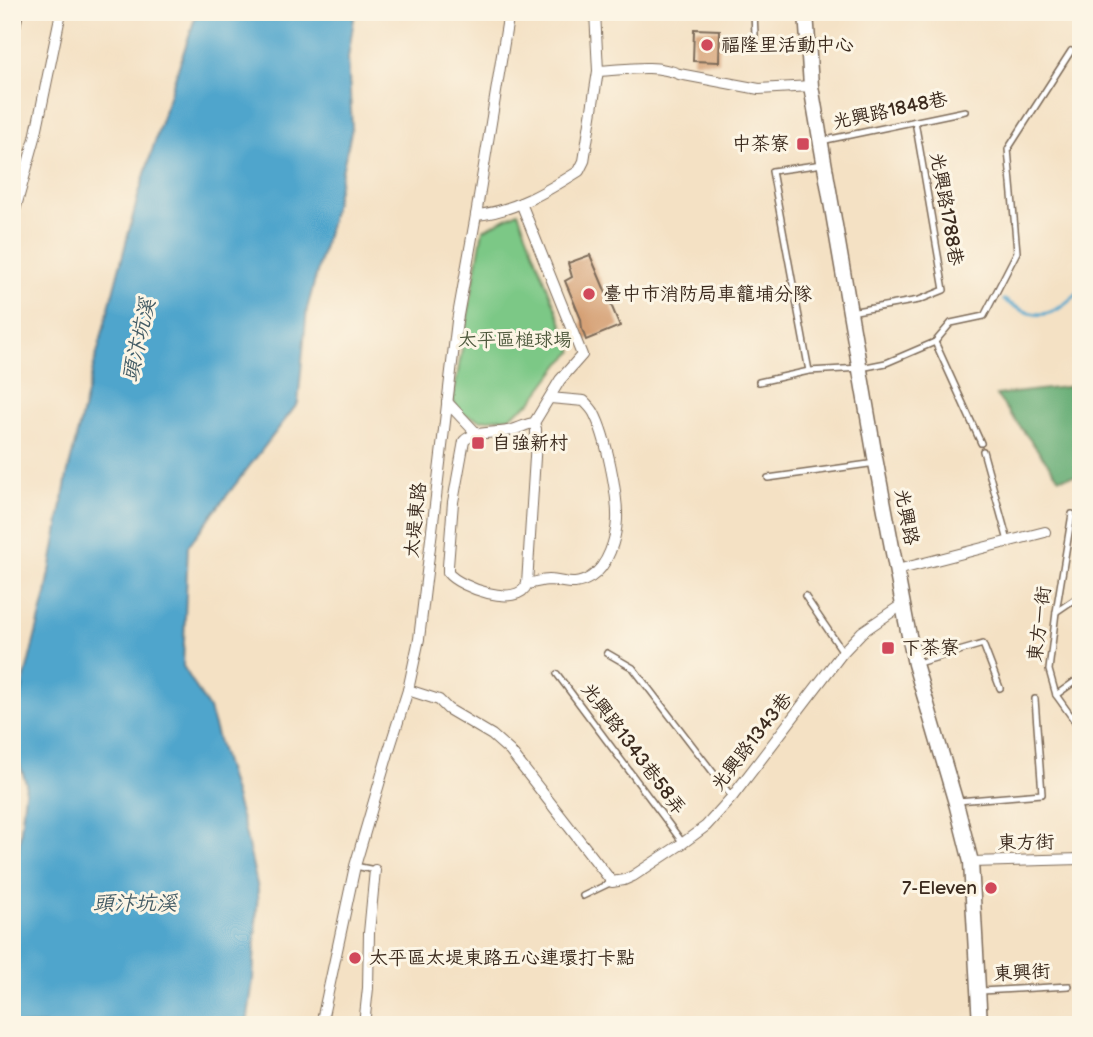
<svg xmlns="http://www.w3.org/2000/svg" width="1093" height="1037" font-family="'Balsamiq Sans','LXGW WenKai TC',sans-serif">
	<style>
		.green { fill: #7bc886; stroke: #5b7952; stroke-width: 2 }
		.forest { fill: #64ac73; stroke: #506b48; stroke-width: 2 }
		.water { fill: #50a5cc; stroke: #466875; stroke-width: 2 }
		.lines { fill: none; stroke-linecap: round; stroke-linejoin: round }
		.stream { stroke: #50a5cc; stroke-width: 3.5 }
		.building { fill: #d6a176 }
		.lane-casing { stroke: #7c6a58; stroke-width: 8 }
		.street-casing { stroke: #7c6a58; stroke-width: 12 }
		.secondary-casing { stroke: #7c6a58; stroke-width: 17 }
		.lane { stroke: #fff; stroke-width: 5 }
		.street { stroke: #fff; stroke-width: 10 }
		.secondary { stroke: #fff; stroke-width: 14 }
		.poi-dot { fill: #d1495b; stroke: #fcf5e5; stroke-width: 2.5 }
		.labels { text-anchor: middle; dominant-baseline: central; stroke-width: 6; stroke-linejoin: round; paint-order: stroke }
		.poi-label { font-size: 19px; fill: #3b2a1e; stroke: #fcf5e5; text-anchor: start }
		.street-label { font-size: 19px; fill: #3b2a1e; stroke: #fcf5e5 }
		.park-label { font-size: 19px; fill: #4e593d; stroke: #fcf5e5 }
		.water-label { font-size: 21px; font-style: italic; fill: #435b64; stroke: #fcf5e5 }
	</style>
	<rect width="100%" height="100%" fill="#fcf5e5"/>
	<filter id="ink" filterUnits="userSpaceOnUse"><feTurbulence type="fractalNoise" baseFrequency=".0143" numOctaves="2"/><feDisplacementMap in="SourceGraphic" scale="14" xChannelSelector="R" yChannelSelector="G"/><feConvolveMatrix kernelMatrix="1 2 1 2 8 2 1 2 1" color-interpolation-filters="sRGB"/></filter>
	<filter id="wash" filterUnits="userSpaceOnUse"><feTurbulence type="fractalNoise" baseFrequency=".00686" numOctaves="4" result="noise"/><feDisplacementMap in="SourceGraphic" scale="28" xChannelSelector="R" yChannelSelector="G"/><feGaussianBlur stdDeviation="1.57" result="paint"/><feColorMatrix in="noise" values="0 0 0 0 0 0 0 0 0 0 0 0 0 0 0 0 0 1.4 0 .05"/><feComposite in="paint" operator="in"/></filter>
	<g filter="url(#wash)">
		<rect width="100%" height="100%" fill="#f4e1c4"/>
		<!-- green -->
		<polygon class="green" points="518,212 573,352 561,363 532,401 509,417 480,420 459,412 453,400 483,230"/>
		<!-- forest -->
		<polygon class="forest" points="1081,385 1081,475 1059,478 996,395"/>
		<!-- water -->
		<polygon class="water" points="197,12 355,12 348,58 352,128 331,220 307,309 298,403 188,546 183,666 209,709 244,827 258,889 253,980 247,1025 13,1025 12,912 26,783 13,744 23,685 46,594 67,476 94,365 139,193 170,93"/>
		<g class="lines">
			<!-- stream -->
			<path class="stream" d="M1004 300C1038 323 1053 317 1081 290"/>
		</g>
		<g id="blocks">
			<!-- building -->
			<g class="building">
				<polygon points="694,29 720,30 719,62 693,61"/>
				<polygon points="590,255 620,326 586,340 582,329 581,319 565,281 572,277 568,263"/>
			</g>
		</g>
	</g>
	<g filter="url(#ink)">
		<use href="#blocks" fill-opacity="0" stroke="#7c6a58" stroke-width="2"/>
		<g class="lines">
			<!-- lane casing -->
			<g class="lane-casing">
				<g id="lane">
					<polyline points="754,12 755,35"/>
					<polyline points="12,52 20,12"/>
					<polyline points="821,141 965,111"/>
					<polyline points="850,312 919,300 944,290 915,121"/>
					<polyline points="935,342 981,443"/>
					<polyline points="809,371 772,171 823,164"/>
					<polyline points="759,382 809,371 861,368 886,363 935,342 951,323 984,316 1017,252 1008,149 1071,51"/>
					<polyline points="983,451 1008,541"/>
					<polyline points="768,478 876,463"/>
					<polyline points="1072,514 1056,612 1049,670 1056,695 1081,730"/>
					<polyline points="805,596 843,652"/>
					<polyline points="1056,612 1081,595"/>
					<polyline points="607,653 633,668 732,797"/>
					<polyline points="918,663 983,644 1000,688"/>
					<polyline points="557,674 683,843"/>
					<polyline points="1056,695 1081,677"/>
					<polyline points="958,801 1042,794 1035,699"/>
					<polyline points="355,866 375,870"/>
					<polyline points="583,896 612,882"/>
					<polyline points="981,991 1069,986"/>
				</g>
			</g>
			<!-- street casing -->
			<g class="street-casing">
				<g id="street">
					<path d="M598 71C624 70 654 63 679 74L759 89 811 86"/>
					<path d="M521 203 582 355 560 380 534 423C526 424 520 428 512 430 497 434 475 430 464 441L453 502 448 566V573C459 587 518 609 527 584 534 583 542 580 549 580 566 581 573 588 591 577 608 566 616 539 617 520 618 494 606 436 594 413 592 409 588 405 584 401L550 398"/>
					<path d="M476 215C513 212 549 190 579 171L584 161 598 71 595 12"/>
					<polyline points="12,221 35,138 61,12"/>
					<polyline points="447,402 478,435"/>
					<polyline points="897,570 1045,532"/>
					<polyline points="527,584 536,441 536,429 534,423"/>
					<polyline points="408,690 439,700 448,709 492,735 510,751 612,882 624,880 633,876 683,843 706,826 732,797 843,652 862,632 903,604"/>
					<polyline points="971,862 1081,859"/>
					<polyline points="321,1025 355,866 389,750 408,690 419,639 457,321 476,215 509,12"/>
					<polyline points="364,1025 368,988 369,933 375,870"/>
				</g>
			</g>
			<!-- secondary casing -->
			<g class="secondary-casing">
				<polyline id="secondary" points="806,12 811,86 876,463 906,621 915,664 956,803 971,862 980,1025"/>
			</g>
			<!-- lane -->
			<use href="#lane" class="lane"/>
			<!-- street -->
			<use href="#street" class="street"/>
			<!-- secondary -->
			<use href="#secondary" class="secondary"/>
		</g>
	</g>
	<!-- markers -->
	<g class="poi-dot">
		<circle cx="707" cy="45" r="7"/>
		<rect x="796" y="137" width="14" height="14" rx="3.5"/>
		<circle cx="589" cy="294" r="7"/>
		<rect x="471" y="436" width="14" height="14" rx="3.5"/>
		<rect x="881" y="641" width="14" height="14" rx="3.5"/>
		<circle cx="991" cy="888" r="7"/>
		<circle cx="355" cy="958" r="7"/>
	</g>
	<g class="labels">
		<!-- poi labels -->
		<g class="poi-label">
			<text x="721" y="45">福隆里活動中心</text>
			<text x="789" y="144" text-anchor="end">中茶寮</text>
			<text x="603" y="294">臺中市消防局車籠埔分隊</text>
			<text x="492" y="443">自強新村</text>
			<text x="902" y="648">下茶寮</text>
			<text x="977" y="888" text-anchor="end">7-Eleven</text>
			<text x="369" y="958">太平區太堤東路五心連環打卡點</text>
		</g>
		<!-- street labels -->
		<g class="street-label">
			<text transform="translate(890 111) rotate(-12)">光興路1848巷</text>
			<text transform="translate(946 209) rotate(80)">光興路1788巷</text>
			<text transform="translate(906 517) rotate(79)">光興路</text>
			<text transform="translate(416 520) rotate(-84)">太堤東路</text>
			<text transform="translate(1040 624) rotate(-83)">東方一街</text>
			<text transform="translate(752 742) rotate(-52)">光興路1343巷</text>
			<text transform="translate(633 749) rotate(53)">光興路1343巷58弄</text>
			<text transform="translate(1026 843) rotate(-1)">東方街</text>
			<text transform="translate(1022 973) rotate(-3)">東興街</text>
		</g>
		<!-- park labels -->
		<g class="park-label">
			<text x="515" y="340">太平區槌球場</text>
		</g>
		<!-- water labels -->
		<g class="water-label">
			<text transform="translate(139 340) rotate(-77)">頭汴坑溪</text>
			<text x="135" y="903">頭汴坑溪</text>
		</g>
	</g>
	<!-- margin -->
	<rect width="1093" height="1037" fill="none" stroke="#fcf5e5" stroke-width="42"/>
</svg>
